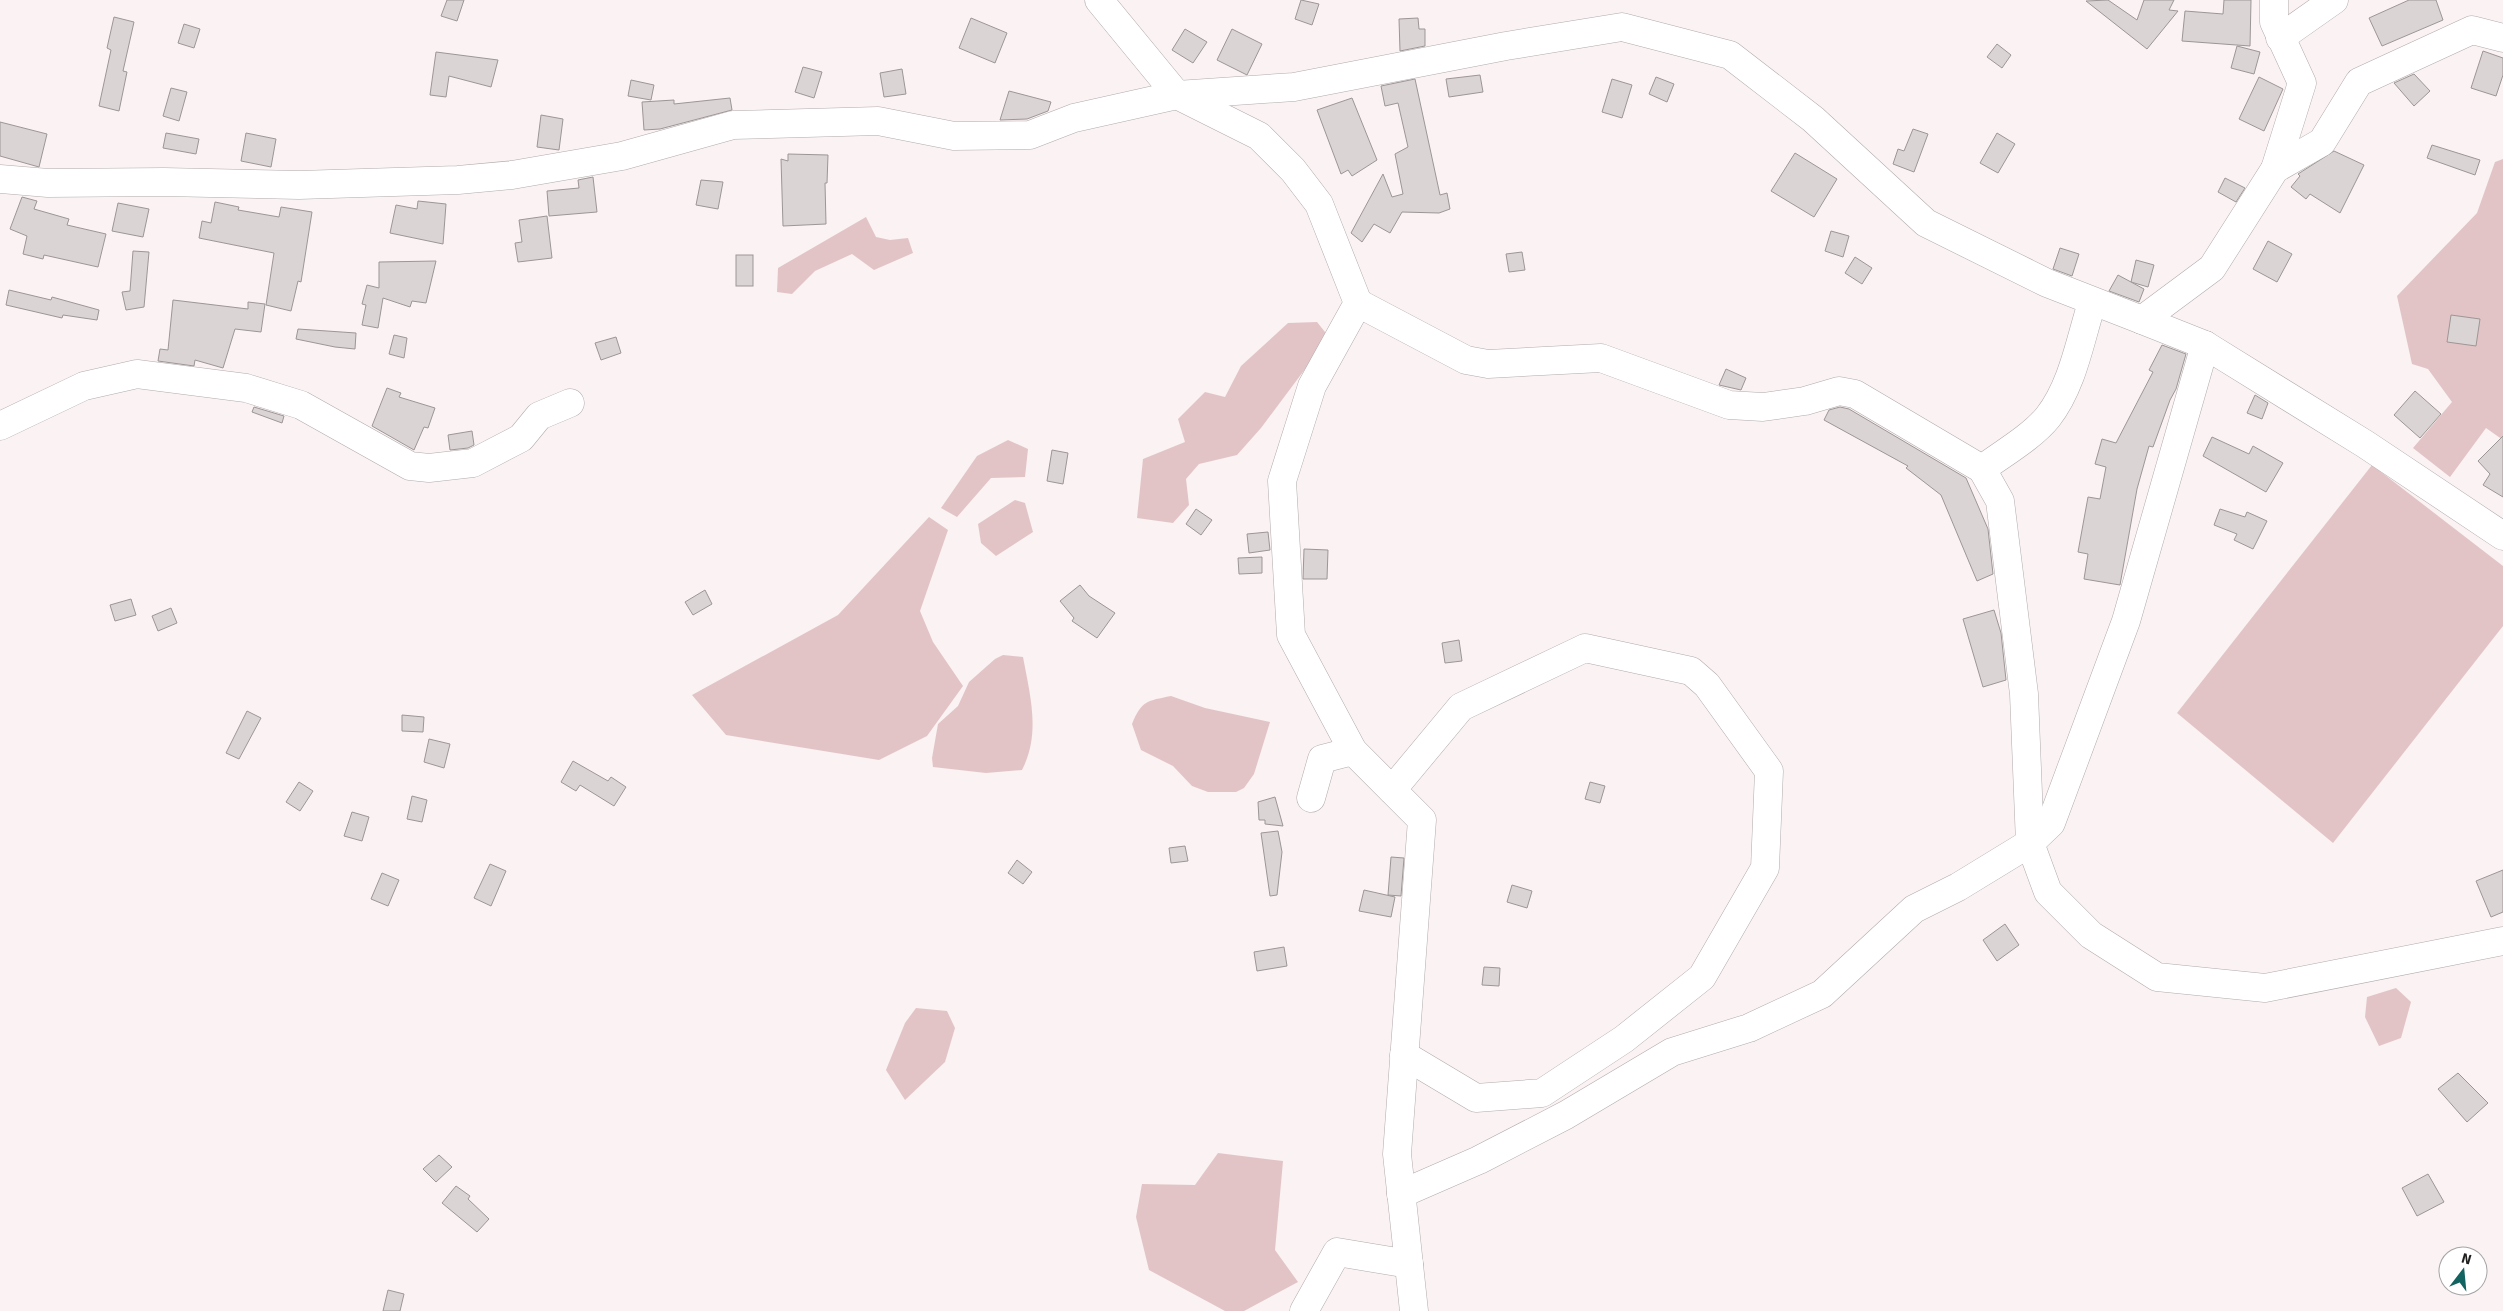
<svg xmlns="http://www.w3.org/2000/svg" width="2503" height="1311" font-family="Signika,sans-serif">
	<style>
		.green { fill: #e3c4c6 }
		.building { fill: #dbd4d5; stroke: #9d9697 }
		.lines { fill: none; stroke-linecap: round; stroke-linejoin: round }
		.minor-casing { stroke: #b2abac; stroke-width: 29 }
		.minor { stroke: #fff; stroke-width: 28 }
	</style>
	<rect width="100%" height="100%" fill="#faf2f3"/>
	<!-- green -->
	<g class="green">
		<polygon points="2503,159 2503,440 2486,428 2450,477 2413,448 2452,402 2428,369 2412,364 2397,296 2477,213 2495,162"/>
		<polygon points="866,217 876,237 890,240 908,238 913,253 874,270 852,254 815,271 792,294 777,292 778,268"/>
		<polygon points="1317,322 1329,337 1261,428 1237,455 1199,464 1186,479 1189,505 1173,523 1137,518 1143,459 1185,442 1178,419 1205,392 1225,397 1241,366 1288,323"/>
		<polygon points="1008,440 1028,449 1025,477 991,478 957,517 941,508 977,456"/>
		<polygon points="2372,465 2503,566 2503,626 2333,843 2177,713"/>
		<polygon points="1015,500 1025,503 1033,532 996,556 981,543 978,524"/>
		<polygon points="929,517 948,530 920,611 933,642 963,686 927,736 879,760 726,735 692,695 838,615"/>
		<path d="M1003 655 1023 657C1030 695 1041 733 1022 770L986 773 933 767 932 758 938 724 958 706 969 682 995 659Z"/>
		<path d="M1171 696 1205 708 1270 722 1254 774 1244 788 1236 792H1208L1192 786 1173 766 1141 750 1132 724C1142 700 1147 701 1171 696Z"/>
		<polygon points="2396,988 2411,1002 2401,1038 2379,1046 2365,1017 2367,997"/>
		<polygon points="916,1008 947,1011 955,1028 945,1062 905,1100 886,1070 905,1023"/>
		<polygon points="1218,1153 1283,1161 1275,1250 1298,1282 1244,1311 1225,1311 1149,1270 1136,1217 1142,1184 1195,1185"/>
	</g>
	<!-- building -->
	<g class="building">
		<polygon points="447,0 464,0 457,21 441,16"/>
		<polygon points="1301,0 1319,4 1312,25 1295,19"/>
		<polygon points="2108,0 2137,20 2144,0 2174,0 2169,10 2178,11 2147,49 2086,1"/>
		<polygon points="2224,0 2251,0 2250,46 2182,41 2185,11 2223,14"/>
		<polygon points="2409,0 2436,0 2443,20 2382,46 2369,18"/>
		<polygon points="114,17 134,22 123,71 127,72 119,111 99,106 111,50 107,48"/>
		<polygon points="971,18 1007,33 995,63 959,48"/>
		<polygon points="1418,18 1419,29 1425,29 1425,46 1400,51 1399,19"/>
		<polygon points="184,24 200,29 194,48 178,43"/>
		<polygon points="1185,29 1207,42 1193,63 1172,50"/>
		<polygon points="1232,29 1262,44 1247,75 1217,60"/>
		<polygon points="1997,44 2011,55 2002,68 1987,57"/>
		<polygon points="2237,46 2260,52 2254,74 2231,68"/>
		<polygon points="2483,51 2503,58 2503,75 2496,96 2471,88"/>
		<polygon points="436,52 498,60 491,87 449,76 446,97 430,95"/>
		<polygon points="803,67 822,72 814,98 795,92"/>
		<polygon points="902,69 906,94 884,97 880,73"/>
		<polygon points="2414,74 2430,91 2414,106 2394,83"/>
		<polygon points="1480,75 1483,92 1449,97 1446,79"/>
		<polygon points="1656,77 1674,84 1667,102 1649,94"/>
		<polygon points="2259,77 2283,89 2264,131 2239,119"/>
		<polygon points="1415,79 1440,195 1447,193 1450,209 1439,213 1402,212 1390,233 1374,224 1362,242 1351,233 1383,174 1392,197 1403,194 1395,154 1408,147 1398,103 1385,106 1381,86"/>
		<polygon points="1612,79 1632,85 1622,118 1602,112"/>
		<polygon points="631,80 654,85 651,100 628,96"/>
		<polygon points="171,88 187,92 179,121 163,116"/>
		<polygon points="1009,91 1051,102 1048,111 1027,119 1000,120"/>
		<polygon points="730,98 732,110 660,129 644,130 642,102 674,100 674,104"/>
		<polygon points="1352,98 1377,160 1352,176 1348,170 1341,174 1317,110"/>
		<polygon points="541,115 563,119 559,150 537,147"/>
		<polygon points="0,122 47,134 39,167 0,156"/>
		<polygon points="1913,129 1928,134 1914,172 1893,164 1898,149 1904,151"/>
		<polygon points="166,133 199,139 196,154 163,148"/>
		<polygon points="246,133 276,139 271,167 241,161"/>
		<polygon points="1997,133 2015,144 1998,173 1980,163"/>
		<polygon points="2432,145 2480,160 2475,175 2427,158"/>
		<polygon points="2334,151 2364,165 2340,213 2310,194 2306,199 2291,187 2300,176 2298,174"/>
		<polygon points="1795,153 1837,179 1814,217 1771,191"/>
		<polygon points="788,154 828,155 827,183 825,183 826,224 783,226 781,159 788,161"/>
		<polygon points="593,177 597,212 549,216 547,191 579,188 578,180"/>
		<polygon points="2225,178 2245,188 2236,202 2218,192"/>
		<polygon points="701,180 723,182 718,209 696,205"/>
		<polygon points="22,197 37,201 34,209 69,219 67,225 106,234 98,267 44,255 43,259 23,254 27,236 10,229"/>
		<polygon points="418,201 446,204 443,244 390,233 396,205 417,209"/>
		<polygon points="215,202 239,207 238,210 279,217 281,207 312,212 301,282 298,281 291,311 266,305 274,253 199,238 202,221 211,223"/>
		<polygon points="118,203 149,209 143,237 112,231"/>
		<polygon points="547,216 552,258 518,262 515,243 522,242 519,220"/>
		<polygon points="1831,231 1849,236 1843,257 1825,251"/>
		<polygon points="2268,241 2292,254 2277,282 2253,269"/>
		<polygon points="2060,248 2079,254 2072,276 2053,269"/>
		<polygon points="133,251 149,252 144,307 126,310 122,292 130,291"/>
		<polygon points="1522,252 1525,270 1509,272 1506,254"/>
		<rect x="736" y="255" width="17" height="31"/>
		<polygon points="1855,257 1872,268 1862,284 1845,273"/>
		<polygon points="2136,260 2154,265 2148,287 2131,282"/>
		<polygon points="436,261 426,303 412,301 410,307 383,298 378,328 362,325 366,305 362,304 367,285 379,288 379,262"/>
		<polygon points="2118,275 2144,289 2139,302 2109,291"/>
		<polygon points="9,290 51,300 52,297 99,310 97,320 63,315 62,318 6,305"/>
		<polygon points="173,300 248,309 248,302 265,304 261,332 235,329 223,368 195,360 194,366 158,361 160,349 168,350"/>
		<polygon points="2451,315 2480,319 2476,346 2447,342"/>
		<polygon points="298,329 356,333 355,349 335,347 296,339"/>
		<polygon points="394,335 407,338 404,358 389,354"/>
		<polygon points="616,337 621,353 601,360 595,343"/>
		<polygon points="2162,345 2186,354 2176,389 2170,400 2153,447 2149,446 2137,489 2120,585 2084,579 2088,554 2078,552 2088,497 2100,499 2106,467 2095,464 2102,439 2116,443 2153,372 2149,370"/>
		<polygon points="1726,369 1746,378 1741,390 1719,385"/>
		<polygon points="387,388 401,393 399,397 435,408 428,428 424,427 414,450 372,426"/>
		<polygon points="2415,391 2441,414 2420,438 2394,415"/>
		<polygon points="2255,395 2268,403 2262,419 2247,413"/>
		<polygon points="254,407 284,416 282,423 252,412"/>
		<polygon points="1840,407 1849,409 1966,478 1988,529 1993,574 1977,581 1941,495 1906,468 1908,466 1824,420 1829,410"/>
		<polygon points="472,431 474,445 468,448 450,450 448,435"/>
		<polygon points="2503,436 2503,497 2483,485 2490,474 2478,461"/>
		<polygon points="2212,437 2249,454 2253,446 2283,463 2266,492 2203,456"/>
		<polygon points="1052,450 1068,453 1063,484 1047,481"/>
		<polygon points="1196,509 1212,520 1201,535 1186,524"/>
		<polygon points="2220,509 2245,517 2247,512 2267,521 2253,549 2234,540 2237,534 2214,525"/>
		<polygon points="1268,532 1270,550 1249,553 1247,534"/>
		<polygon points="1304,549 1328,550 1327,579 1303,579"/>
		<polygon points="1262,557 1262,573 1239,574 1238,558"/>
		<polygon points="1080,585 1089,596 1115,613 1097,638 1072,621 1074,618 1060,601"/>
		<polygon points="705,590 712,604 693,615 685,602"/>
		<polygon points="131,599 136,615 115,621 110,605"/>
		<polygon points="171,608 177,623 158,631 152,616"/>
		<polygon points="1994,610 2001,633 2006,680 1983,687 1963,619"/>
		<polygon points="1459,640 1462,661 1445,663 1442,643"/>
		<polygon points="247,711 261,718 239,759 226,753"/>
		<polygon points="402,715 424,717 423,732 402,731"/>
		<polygon points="429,739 450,744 444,768 424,762"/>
		<polygon points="573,761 608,781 611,777 626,787 614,806 580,785 576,791 561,782"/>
		<polygon points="299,782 313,791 300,811 286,802"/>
		<polygon points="1590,782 1605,786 1600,803 1585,799"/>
		<polygon points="412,796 427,800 422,822 407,819"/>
		<polygon points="1275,797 1283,826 1265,824 1265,820 1259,820 1258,802"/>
		<polygon points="352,812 369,817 362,841 344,836"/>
		<polygon points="1278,831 1282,852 1277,895 1270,896 1261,833"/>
		<polygon points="1185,846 1188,861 1171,863 1169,848"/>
		<polygon points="1391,857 1404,858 1401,896 1388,895"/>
		<polygon points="1017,860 1032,872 1023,884 1008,873"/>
		<polygon points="490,864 506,871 491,906 474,898"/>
		<polygon points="2503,870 2503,912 2491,917 2476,881"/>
		<polygon points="382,873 399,880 388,906 371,899"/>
		<polygon points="1512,885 1532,891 1527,908 1507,902"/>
		<polygon points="1364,890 1395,897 1391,917 1359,911"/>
		<polygon points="2005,924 2019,945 1997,961 1983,940"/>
		<polygon points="1284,947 1287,966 1257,971 1254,952"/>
		<polygon points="1484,967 1500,968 1499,986 1482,985"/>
		<polygon points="2458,1073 2488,1103 2467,1122 2438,1089"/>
		<polygon points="439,1155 452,1167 436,1182 423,1169"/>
		<polygon points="2428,1174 2444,1202 2417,1216 2402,1188"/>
		<polygon points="456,1186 470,1196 468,1199 489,1219 477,1232 442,1203"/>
		<polygon points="388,1290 404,1294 400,1311 383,1311"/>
	</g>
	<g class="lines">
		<!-- minor casing -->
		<g class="minor-casing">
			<g id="minor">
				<polyline points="1099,0 1177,95 1259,136 1293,170 1319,204 1358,303 1312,386 1282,481 1291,635 1353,751 1422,820 1397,1154 1414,1311"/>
				<polyline points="2274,0 2274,22 2302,83 2275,169"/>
				<polyline points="2280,38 2334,0"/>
				<polyline points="0,179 48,183 164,182 299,185 458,180 512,175 622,156 733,125 878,121 954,136 1030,135 1074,118 1177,95 1294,87 1506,46 1622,27 1730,55 1813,119 1926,223 2047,283 2142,320 2212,268 2275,169 2322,142 2359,82 2472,30 2503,38"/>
				<polyline points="1358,303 1466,360 1488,364 1601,358 1729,405 1763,407 1805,401 1839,391 1855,394 1982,469 2000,501 2024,694 2030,843 2048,892 2091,935 2157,977 2265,988 2503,941"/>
				<polyline points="2142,320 2205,345 2365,444 2503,536"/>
				<polyline points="0,426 84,386 137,374 246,388 301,405 410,466 429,468 473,463 521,438 539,416 570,403"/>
				<path d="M1982 469C2002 454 2032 437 2048 417 2073 385 2080 340 2092 303"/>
				<polyline points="1392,790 1461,707 1585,648 1691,671 1707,685 1769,771 1765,868 1702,977 1624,1039 1542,1093 1476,1098 1404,1055"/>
				<polyline points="1311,798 1322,759 1353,751"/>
				<polyline points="1401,1194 1479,1160 1566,1115 1672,1052 1749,1028 1822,994 1914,909 1958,887 2030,843 2051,823 2126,621 2205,345"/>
				<polyline points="1304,1311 1337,1252 1409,1264"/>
			</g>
		</g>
		<!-- minor -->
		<use href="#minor" class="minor"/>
	</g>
	<!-- north arrow -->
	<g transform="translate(2463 1271) rotate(16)"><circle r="24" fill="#ffffff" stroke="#a6a5a5"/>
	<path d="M0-4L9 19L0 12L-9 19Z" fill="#136361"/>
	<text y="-8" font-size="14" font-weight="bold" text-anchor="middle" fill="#211e1e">N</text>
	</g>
</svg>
